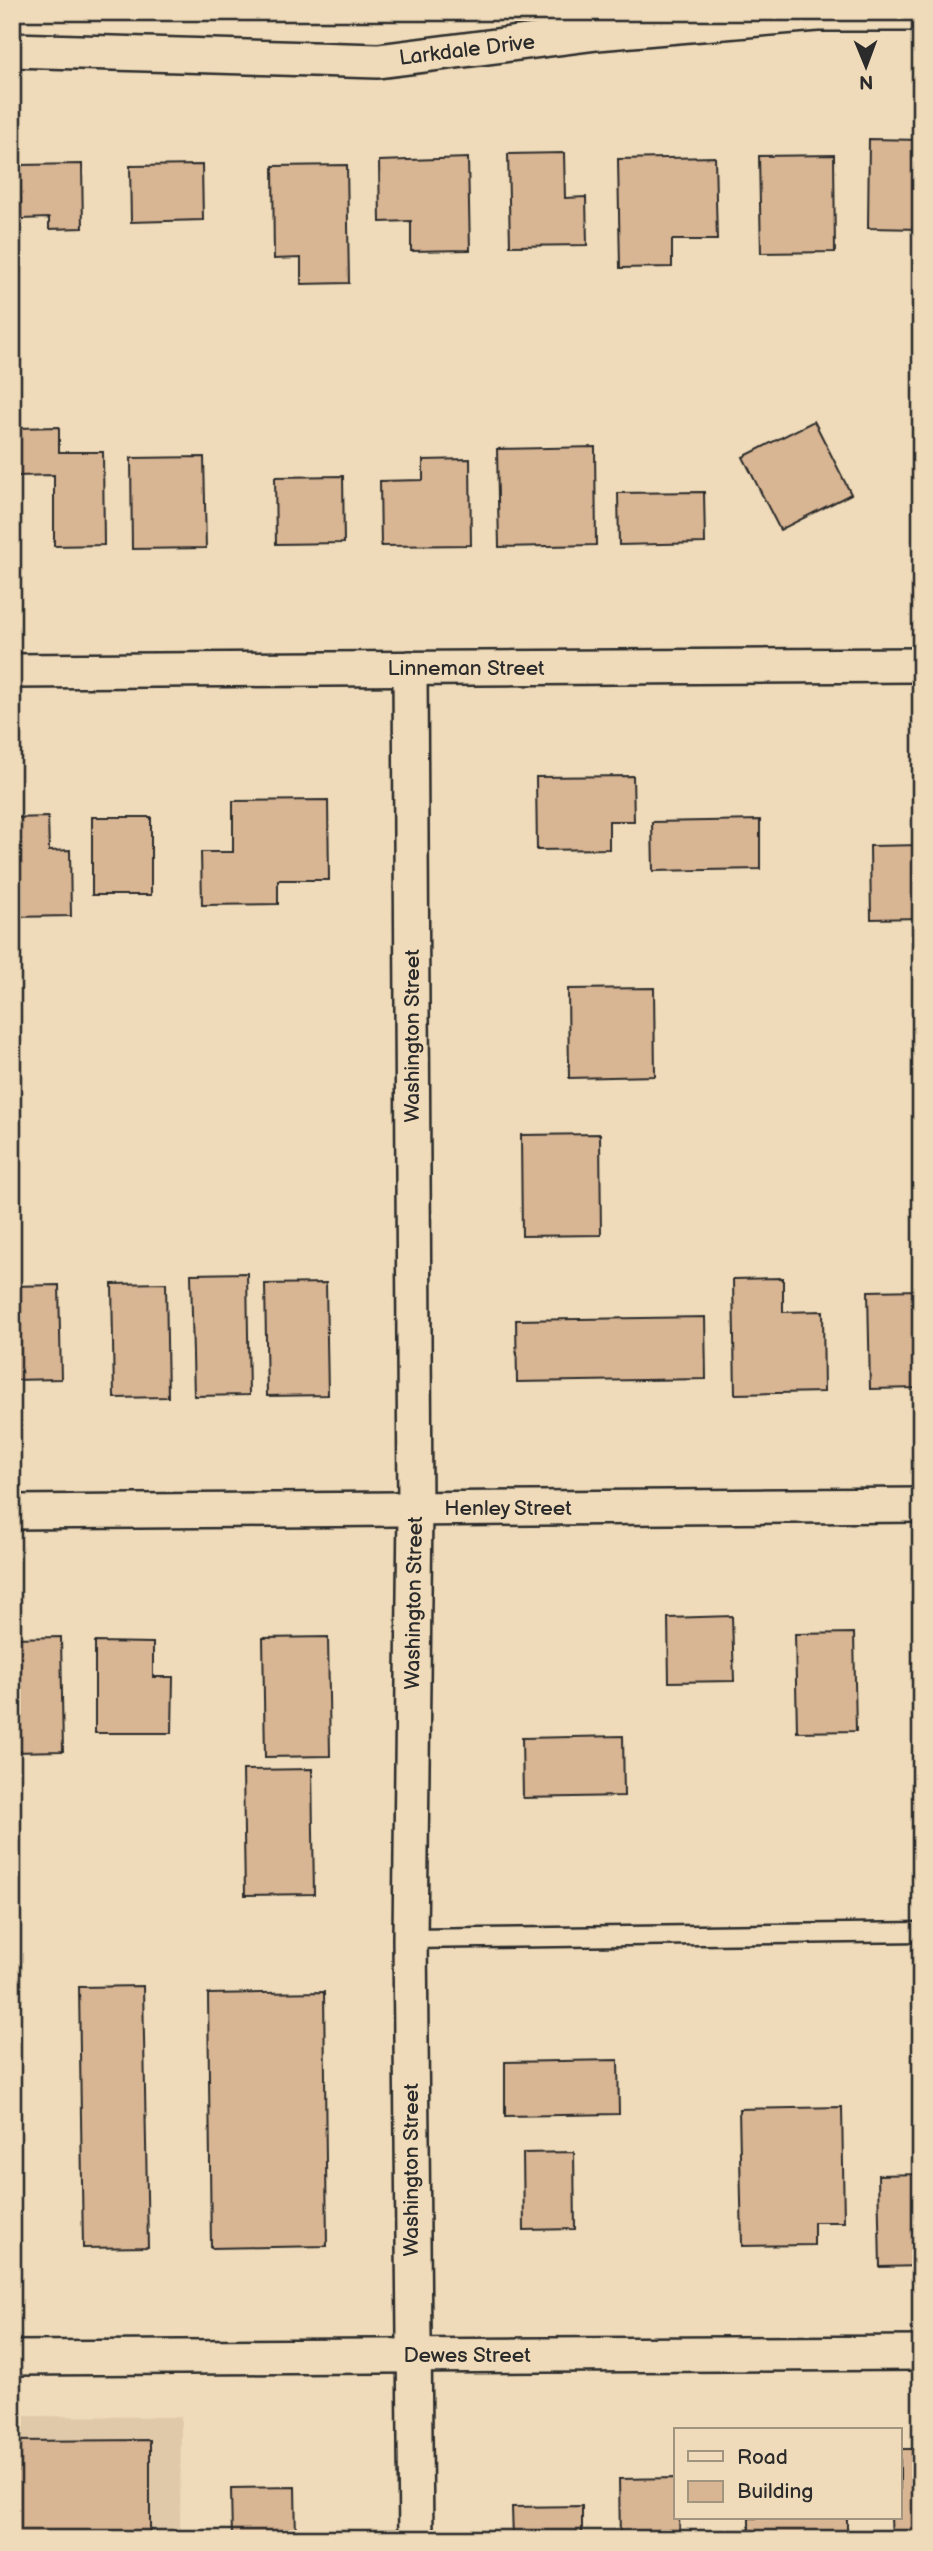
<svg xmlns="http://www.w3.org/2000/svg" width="933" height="2551" font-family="'Balsamiq Sans',sans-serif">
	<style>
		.built { fill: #e0c9a9 }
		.building { fill: #d8b593; stroke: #2b2b2b; stroke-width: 2 }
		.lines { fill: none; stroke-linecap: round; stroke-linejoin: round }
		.service-casing { stroke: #2b2b2b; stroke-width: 23 }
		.minor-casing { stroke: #2b2b2b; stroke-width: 38 }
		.service { stroke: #efdbb9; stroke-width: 18 }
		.minor { stroke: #efdbb9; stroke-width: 33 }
		.labels { text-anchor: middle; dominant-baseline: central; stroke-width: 5; stroke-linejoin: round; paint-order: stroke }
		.street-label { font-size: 21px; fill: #2b2b2b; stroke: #efdbb9 }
	</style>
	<rect width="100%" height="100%" fill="#efdbb9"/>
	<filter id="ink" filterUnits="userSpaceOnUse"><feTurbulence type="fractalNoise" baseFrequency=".0143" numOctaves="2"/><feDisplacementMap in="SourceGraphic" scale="14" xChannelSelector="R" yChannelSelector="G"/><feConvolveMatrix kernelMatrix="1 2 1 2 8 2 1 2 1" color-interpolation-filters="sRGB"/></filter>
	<g filter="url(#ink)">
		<!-- built -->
		<polygon class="built" points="12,2416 181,2417 180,2539 12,2539"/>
		<!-- building -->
		<g class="building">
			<polygon points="869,139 921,140 921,229 868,228"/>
			<polygon points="564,153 565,198 586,197 587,245 510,246 508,154"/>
			<polygon points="834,155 835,252 761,253 759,156"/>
			<polygon points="715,157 717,240 672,240 672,267 620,268 618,159"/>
			<polygon points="468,158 470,250 411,251 411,221 380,222 379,161"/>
			<polygon points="82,164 83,228 49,229 49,218 21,219 20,165"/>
			<polygon points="202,165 203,220 131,222 130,166"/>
			<polygon points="347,165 349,283 301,284 301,258 274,259 273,166"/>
			<polygon points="814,421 851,494 780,530 743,457"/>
			<polygon points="59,427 59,452 103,452 104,545 54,546 54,475 17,476 17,428"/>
			<polygon points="595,447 596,545 499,547 497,449"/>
			<polygon points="204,457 206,548 132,549 131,458"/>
			<polygon points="470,459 471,545 381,546 380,481 423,480 423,460"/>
			<polygon points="343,476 344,543 276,544 275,477"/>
			<polygon points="704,492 705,543 619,545 618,493"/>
			<polygon points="633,776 634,821 609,821 609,849 537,850 536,777"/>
			<polygon points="328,800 329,880 278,880 278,904 202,905 201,852 233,852 233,801"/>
			<polygon points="48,817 49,851 70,850 71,916 12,917 12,818"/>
			<rect x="92" y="817" width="59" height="78"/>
			<polygon points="760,820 760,869 653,871 652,822"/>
			<polygon points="921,845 921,918 871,919 870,846"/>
			<polygon points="654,988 655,1076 569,1078 568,989"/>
			<polygon points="600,1134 601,1235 522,1236 521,1135"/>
			<polygon points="247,1273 249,1395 194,1396 191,1274"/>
			<polygon points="783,1278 783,1312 823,1311 824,1392 735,1394 733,1279"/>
			<polygon points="166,1283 168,1397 114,1398 112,1284"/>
			<polygon points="326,1283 328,1395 267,1396 265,1284"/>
			<polygon points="59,1285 61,1379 12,1380 12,1286"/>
			<polygon points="921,1290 921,1388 870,1389 868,1291"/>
			<polygon points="705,1317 706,1379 517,1382 516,1320"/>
			<polygon points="732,1616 734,1681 669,1682 668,1618"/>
			<polygon points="854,1633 856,1731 797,1732 795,1634"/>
			<polygon points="61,1637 63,1751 12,1752 12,1638"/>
			<polygon points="328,1637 330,1756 265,1757 263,1638"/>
			<polygon points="95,1642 153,1643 153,1677 173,1677 172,1733 95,1733"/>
			<polygon points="623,1736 624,1796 523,1798 522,1738"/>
			<polygon points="312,1769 314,1894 245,1895 243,1770"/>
			<polygon points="143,1986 148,2247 83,2248 79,1987"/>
			<polygon points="324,1992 327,2246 211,2248 208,1994"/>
			<polygon points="618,2060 619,2114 505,2116 505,2062"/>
			<polygon points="842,2107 844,2222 814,2222 814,2245 742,2246 739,2109"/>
			<polygon points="574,2152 575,2229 524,2230 523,2153"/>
			<polygon points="921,2174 921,2266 880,2267 878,2175"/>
			<polygon points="150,2440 150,2539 12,2539 12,2441"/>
			<polygon points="900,2449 921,2449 921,2539 892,2539 891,2518 900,2518"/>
			<polygon points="676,2478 676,2518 679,2518 680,2539 620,2539 619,2479"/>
			<polygon points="295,2487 296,2539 232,2539 231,2488"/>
			<polygon points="582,2506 582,2539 513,2539 512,2507"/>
			<rect x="749" y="2518" width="98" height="21"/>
		</g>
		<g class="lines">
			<!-- service casing -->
			<g class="service-casing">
				<polyline id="service" points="410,1939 921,1932"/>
			</g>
			<!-- minor casing -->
			<g class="minor-casing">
				<g id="minor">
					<polyline points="12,50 378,61 597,33 817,14 921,14"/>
					<polyline points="410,668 415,1509 410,1939 416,2539"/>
					<polyline points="12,671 921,665"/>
					<polyline points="12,1512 921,1505"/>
					<polyline points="12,2358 921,2353"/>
				</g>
			</g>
			<!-- service -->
			<use href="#service" class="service"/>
			<!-- minor -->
			<use href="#minor" class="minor"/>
		</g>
	</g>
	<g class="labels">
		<!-- street labels -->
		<g class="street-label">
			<text transform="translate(467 50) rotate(-7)">Larkdale Drive</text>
			<text x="466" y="668">Linneman Street</text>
			<text transform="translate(412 1036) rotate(-90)">Washington Street</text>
			<text x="508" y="1508">Henley Street</text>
			<text transform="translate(414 1603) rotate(-89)">Washington Street</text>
			<text transform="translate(411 2170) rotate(-90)">Washington Street</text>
			<text x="467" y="2355">Dewes Street</text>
		</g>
	</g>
	<!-- margin -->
	<rect width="933" height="2551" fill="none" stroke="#efdbb9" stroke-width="42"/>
	<rect x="21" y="21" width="891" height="2509" fill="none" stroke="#2b2b2b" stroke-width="2.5" filter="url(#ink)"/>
	<!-- legend -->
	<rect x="674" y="2428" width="228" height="91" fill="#efdbb9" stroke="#a19580" stroke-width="2"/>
	<rect x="688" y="2451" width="35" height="10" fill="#efdbb9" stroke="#a19580" stroke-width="2"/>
	<text x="737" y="2464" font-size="21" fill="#2b2b2b">Road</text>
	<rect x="688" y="2481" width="35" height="21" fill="#d8b593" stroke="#a19580" stroke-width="2"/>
	<text x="737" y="2498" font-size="21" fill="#2b2b2b">Building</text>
	<!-- north arrow -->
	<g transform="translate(866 66) rotate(179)" stroke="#efdbb9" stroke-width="5" paint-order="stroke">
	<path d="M0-5L12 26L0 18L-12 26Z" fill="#2b2b2b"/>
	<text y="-10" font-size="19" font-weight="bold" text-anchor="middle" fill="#2b2b2b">N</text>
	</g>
</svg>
